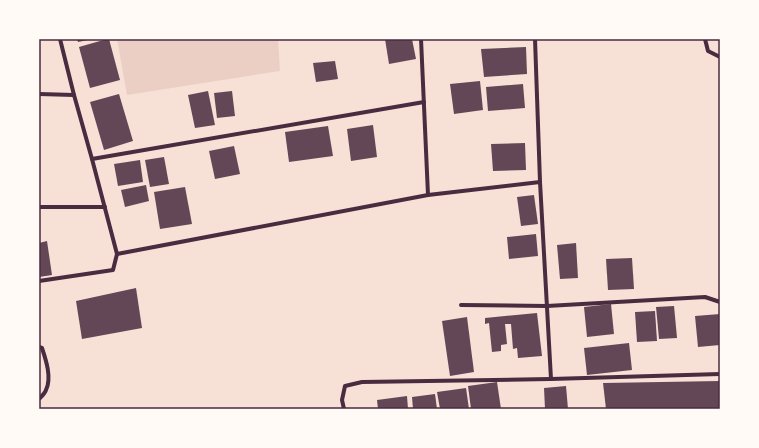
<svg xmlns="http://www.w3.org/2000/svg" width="759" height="448" font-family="Ubuntu,sans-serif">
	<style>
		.green { fill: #ebcfc5 }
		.building { fill: #644757 }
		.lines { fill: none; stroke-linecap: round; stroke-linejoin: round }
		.minor { stroke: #4a2c40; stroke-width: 4 }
		.neatline { fill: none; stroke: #4a2c40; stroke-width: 1.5 }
	</style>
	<rect width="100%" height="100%" fill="#f7e1d7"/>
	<!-- green -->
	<polygon class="green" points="117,39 278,39 280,71 127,95"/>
	<!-- building -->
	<g class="building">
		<polygon points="77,39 87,39 88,40 78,42"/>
		<polygon points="107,39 109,39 120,80 90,88 79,47"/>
		<polygon points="385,39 412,39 416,59 389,64"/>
		<polygon points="526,47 527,74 484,77 481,49"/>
		<polygon points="335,61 338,79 316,82 313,63"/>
		<polygon points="480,81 483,110 454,114 450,84"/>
		<polygon points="523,84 525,108 488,111 486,87"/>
		<polygon points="208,91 215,125 195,128 188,95"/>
		<polygon points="232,91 235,116 217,118 214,93"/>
		<polygon points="119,94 133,141 104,150 90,102"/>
		<polygon points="373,125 377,157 351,161 347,129"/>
		<polygon points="328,126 333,156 289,162 285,132"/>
		<polygon points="525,143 526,170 493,171 491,144"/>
		<polygon points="234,146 240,174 215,179 209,151"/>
		<polygon points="164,157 169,184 150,187 145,160"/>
		<polygon points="140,160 143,182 118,186 114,164"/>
		<polygon points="146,185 149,201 125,207 121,190"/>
		<polygon points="185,187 192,224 160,229 154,192"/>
		<polygon points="534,195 538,224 521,226 517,197"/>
		<polygon points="536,234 538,256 509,259 507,237"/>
		<polygon points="47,241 52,275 39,277 39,243"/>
		<polygon points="576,243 578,278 560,279 557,245"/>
		<polygon points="632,258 634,289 608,290 606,259"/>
		<polygon points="136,288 142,328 82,339 76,301"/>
		<polygon points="611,304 614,334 587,337 584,307"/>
		<polygon points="674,306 677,338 659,339 656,307"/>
		<polygon points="655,311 657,341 637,342 635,312"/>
		<polygon points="537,313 542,356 518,358 517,348 513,349 511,324 505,324 507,344 501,345 501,351 492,352 489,323 485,324 485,318"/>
		<polygon points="720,314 720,345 698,347 695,316"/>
		<polygon points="467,317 474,372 450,376 442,321"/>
		<polygon points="629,343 632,370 587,375 584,348"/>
		<polygon points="720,381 720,408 702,409 606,409 603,383"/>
		<polygon points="497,382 501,409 471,409 468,386"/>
		<polygon points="566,386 568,409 545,409 544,388"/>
		<polygon points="466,388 469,409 440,409 437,392"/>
		<polygon points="435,394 437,409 413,409 412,397"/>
		<polygon points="407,396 408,409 378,409 377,400"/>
	</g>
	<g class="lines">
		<!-- minor -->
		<g class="minor">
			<polyline points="421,39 428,195"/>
			<polyline points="535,39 540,182 551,379"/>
			<polyline points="705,39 708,51 720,57"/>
			<polyline points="39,94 74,95"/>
			<polyline points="92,159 424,102"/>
			<polyline points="39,207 105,207"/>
			<polyline points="117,254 428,195 540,182"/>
			<polyline points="39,281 113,270 117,254 92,159 74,95 60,39"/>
			<polyline points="461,305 547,306 705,297 720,302"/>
			<path d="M39 347 42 348C46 360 52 378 46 390 45 393 42 396 40 398H39"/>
			<polyline points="344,409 342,400 345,386 362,382 551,379 720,374"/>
		</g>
	</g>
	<!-- border -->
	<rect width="759" height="448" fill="none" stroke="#fffaf5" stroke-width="80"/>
	<rect x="40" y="40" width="679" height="368" class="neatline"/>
</svg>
